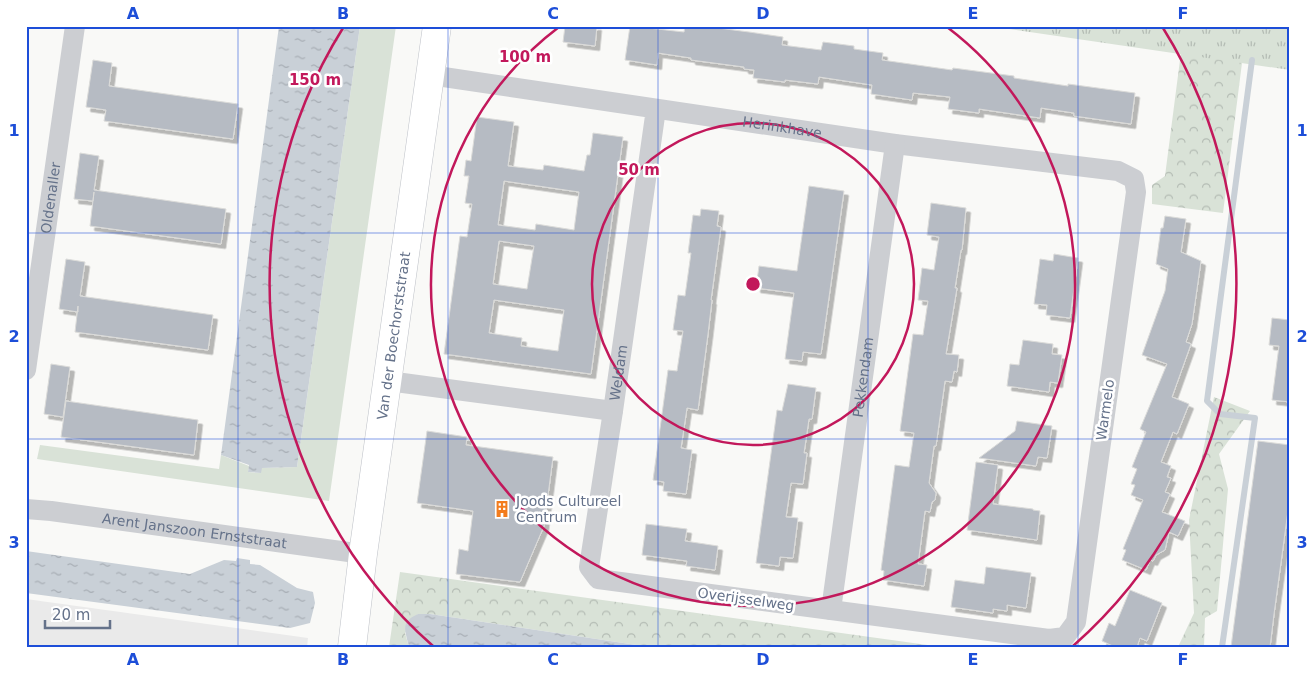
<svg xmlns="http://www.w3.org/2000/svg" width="1316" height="673" font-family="'DejaVu Sans',sans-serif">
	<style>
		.built { fill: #eaeaea }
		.grass { fill: #d9e2d7 }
		.forest { fill: url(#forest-crowns) }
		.park { fill: url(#park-tufts) }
		.water { fill: url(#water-ripples) }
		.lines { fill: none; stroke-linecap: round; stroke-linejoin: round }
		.stream { stroke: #c9d0d7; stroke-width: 6 }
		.building { fill: #b6bbc3; stroke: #dbdbd9; fill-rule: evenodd; filter: url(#shadow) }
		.secondary-casing { stroke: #bdc0c7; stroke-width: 29 }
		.street { stroke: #ccced2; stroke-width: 20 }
		.secondary { stroke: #fff; stroke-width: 28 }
		.grid { fill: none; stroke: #1d4ed8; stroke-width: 1; stroke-opacity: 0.55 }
		.ring { fill: none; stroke: #c2185b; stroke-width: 2.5 }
		.labels { text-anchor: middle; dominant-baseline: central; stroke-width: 5; stroke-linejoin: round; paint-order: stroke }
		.street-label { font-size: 14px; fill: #65728a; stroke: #fff }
		.poi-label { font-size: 14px; fill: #65728a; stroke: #fff; text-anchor: start }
		.centre { fill: #c2185b; stroke: #fff; stroke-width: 2.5 }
		.ring-label { font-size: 15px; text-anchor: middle; font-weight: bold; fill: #c2185b; stroke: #fff; stroke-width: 5; stroke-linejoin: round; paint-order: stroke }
		.neatline { fill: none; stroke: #1d4ed8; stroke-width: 2 }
		.grid-label { font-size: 16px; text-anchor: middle; font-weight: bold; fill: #1d4ed8 }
	</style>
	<defs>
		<pattern id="forest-crowns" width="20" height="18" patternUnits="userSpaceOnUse" patternTransform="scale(1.25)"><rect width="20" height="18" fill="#d9e2d7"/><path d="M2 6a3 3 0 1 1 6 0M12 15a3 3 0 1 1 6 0" fill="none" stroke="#b4bcb4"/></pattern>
		<pattern id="park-tufts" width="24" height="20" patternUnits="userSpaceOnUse" patternTransform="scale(1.25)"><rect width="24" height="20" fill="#d9e2d7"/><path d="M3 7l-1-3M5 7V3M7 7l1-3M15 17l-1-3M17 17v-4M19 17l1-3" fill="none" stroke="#b4bcb4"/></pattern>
		<pattern id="water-ripples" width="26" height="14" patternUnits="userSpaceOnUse" patternTransform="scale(1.25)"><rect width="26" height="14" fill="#c9d0d7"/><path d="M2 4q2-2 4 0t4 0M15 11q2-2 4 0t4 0" fill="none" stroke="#a7adb4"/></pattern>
		<filter id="shadow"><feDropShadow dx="4.5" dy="4.5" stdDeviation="0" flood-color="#0004"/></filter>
	</defs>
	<rect width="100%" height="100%" fill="#f9f9f7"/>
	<!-- built -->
	<polygon class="built" points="26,599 308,638 307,647 26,647"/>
	<!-- grass -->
	<polygon class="grass" points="360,26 396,26 329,501 37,459 40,445 219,469 221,455 249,466 248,472 260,473 261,468 297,467"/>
	<!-- forest -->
	<g class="forest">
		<polygon points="1184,29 1243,55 1223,213 1152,204 1152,185 1165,176"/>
		<polygon points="1214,397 1250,411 1219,454 1228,489 1217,611 1205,618 1204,647 1178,647 1194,613 1189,520"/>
		<polygon points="400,572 942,647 650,647 430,614 418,614 405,633 409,647 389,647"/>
	</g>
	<!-- park -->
	<polygon class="park" points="988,26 1290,26 1290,70"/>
	<!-- water -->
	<g class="water">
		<polygon points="279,26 360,26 297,467 262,468 261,473 248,472 249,465 221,455"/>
		<polygon points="26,551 190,574 224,560 236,561 237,558 250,560 250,564 260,565 297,588 313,592 315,603 310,623 290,628 26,593"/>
		<path d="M418 614H430L650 647H409C405 630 400 622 418 614Z"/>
	</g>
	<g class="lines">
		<!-- stream -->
		<polyline class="stream" points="1222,647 1255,418 1220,414 1207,401 1252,60"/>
	</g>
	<!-- building -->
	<g class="building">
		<polygon points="565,26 597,26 595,46 563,42"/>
		<polygon points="630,26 684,32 685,26 702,26 749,32 783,37 782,45 821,50 823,42 854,46 854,49 883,53 882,60 952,70 953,68 1014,76 1014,78 1068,86 1068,84 1135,93 1131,124 1074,116 1074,113 1041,108 1040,118 979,109 979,113 948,109 950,97 913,93 912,100 871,94 872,85 819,77 818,84 785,80 785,82 753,78 754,70 744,69 744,67 691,60 691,58 658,53 657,65 625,60"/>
		<polygon points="93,60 112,63 109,86 238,104 233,139 104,121 106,110 86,107"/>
		<path d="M477 117 514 122 508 166 543 170 544 165 584 171 587 155H590L593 133 623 137 591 374 444 354 460 236 467 237 472 204 465 203 469 176H464L466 160 471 161ZM504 181 579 192 574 230 536 224 535 230 498 225ZM499 241 534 246 527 289 493 284ZM494 300 564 310 558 351 521 346 522 338 489 333Z"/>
		<polygon points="80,153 99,156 94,190 226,209 221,244 90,226 94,192 93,201 74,199"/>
		<polygon points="809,186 844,191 821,354 803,352 802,361 785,359 794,293 756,288 759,266 797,271"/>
		<polygon points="931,203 966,208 962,250 961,250 955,288 957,288 946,354 959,355 957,372 954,371 952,382 945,381 936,446 934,446 929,483 936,493 935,500 932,502 930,512 925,511 918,564 927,565 924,586 883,580 884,571 881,570 895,465 909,467 914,433 900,431 913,334 923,335 928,301 918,300 922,268 934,270 939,237 927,235"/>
		<polygon points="701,209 719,211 717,226 721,227 711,300 712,300 708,334 698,410 687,408 681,448 692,450 686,494 663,491 664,482 653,480 668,370 677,371 683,331 673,330 678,295 685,296 691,253 688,253 693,215 700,216"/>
		<polygon points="1165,216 1186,219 1181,252 1201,261 1192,324 1186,342 1191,344 1172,397 1189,404 1177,434 1173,432 1161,462 1171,466 1167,477 1171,478 1165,492 1170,494 1162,512 1185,521 1178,536 1169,532 1165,550 1156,555 1153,561 1150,560 1146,570 1122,560 1126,550 1123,549 1143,500 1131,495 1135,485 1131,484 1137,469 1132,467 1146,432 1140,429 1167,364 1142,355 1165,291 1168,269 1156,264 1161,228 1163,228"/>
		<polygon points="1054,254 1078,258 1070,318 1046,315 1047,305 1034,304 1040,259 1053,261"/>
		<polygon points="66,259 85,262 80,296 213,315 208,350 75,332 78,306 78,312 59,309"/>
		<polygon points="1272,318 1290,320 1290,402 1272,400 1279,346 1269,345"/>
		<polygon points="1023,340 1053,344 1052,354 1062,355 1058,383 1050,382 1049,392 1007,386 1010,364 1019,365"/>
		<polygon points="51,364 70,367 63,417 44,414"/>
		<polygon points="788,384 816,388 812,419 809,419 804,453 807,453 803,484 791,483 786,517 798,518 793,558 780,557 779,566 756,563 777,410 782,411"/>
		<polygon points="66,401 198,420 194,455 61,437"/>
		<polygon points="1017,421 1052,426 1047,458 1038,457 1036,466 979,458 1015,431"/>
		<polygon points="427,431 467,437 466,445 553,457 544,526 520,582 456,574 459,549 468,551 473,511 417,503"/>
		<polygon points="1258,441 1290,445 1290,496 1274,614 1270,647 1231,647"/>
		<polygon points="976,462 998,465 993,504 1033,509 1033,510 1040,511 1037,540 967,530"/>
		<polygon points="646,524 687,529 685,541 718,546 715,570 686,566 687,561 642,555"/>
		<polygon points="986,567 1031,573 1026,608 1007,605 1007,611 993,609 993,613 951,607 955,580 984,584"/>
		<polygon points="1130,590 1162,603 1147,641 1140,638 1137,647 1115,647 1102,641 1109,623 1115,626"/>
	</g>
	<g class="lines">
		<!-- secondary casing -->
		<g class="secondary-casing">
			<g id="secondary">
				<path id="s5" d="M352 647 363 554 437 26"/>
			</g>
		</g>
		<!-- street -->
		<g class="street">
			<path id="s1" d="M430 75 895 144 1118 171 1134 179 1136 192 1076 622 1065 637 1049 639 598 579 589 567 613 411 656 109"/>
			<path id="s2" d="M26 370 75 26"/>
			<polyline points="388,381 613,411"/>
			<path id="s3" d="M26 509 51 511 363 554"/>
			<path id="s4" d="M831 610 895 144"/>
		</g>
		<!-- secondary -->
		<use href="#secondary" class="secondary"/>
	</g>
	<!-- grid -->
	<path class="grid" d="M238 26V647M448 26V647M658 26V647M868 26V647M1078 26V647M26 233H1290M26 439H1290"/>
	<!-- distance rings -->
	<g class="ring">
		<circle cx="753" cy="284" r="161"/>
		<path d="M947 27A322 322 0 1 1 559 27"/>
		<path d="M433 646A483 483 0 0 1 343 28M1163 28A483 483 0 0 1 1073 646"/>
	</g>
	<!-- icons -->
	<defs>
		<g id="building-bare" transform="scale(1.35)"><path d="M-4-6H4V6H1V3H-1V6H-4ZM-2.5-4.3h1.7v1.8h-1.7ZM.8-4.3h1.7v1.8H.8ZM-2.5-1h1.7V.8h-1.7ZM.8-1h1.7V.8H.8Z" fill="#f37c1d" stroke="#fff" stroke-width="2.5" paint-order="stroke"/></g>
	</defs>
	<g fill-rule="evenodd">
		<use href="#building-bare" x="502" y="509"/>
	</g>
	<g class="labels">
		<!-- street labels -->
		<g class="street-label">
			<text stroke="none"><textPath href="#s1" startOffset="356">Herinkhave</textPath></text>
			<text stroke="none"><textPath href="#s2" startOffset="174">Oldenaller</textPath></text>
			<text stroke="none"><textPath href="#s5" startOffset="314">Van der Boechorststraat</textPath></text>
			<text stroke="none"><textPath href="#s1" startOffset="1861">Weldam</textPath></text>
			<text stroke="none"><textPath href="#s4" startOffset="235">Pekkendam</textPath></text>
			<text transform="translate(1105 410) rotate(-82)">Warmelo</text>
			<text stroke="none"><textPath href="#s3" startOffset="170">Arent Janszoon Ernststraat</textPath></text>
			<text transform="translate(746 599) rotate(8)">Overijsselweg</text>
		</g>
		<!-- poi labels -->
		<g class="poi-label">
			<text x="516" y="501">Joods Cultureel<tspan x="516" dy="16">Centrum</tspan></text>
		</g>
	</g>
	<circle cx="753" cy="284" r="8" class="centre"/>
	<g class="ring-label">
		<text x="525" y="62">100 m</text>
		<text x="315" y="85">150 m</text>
		<text x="639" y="175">50 m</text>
	</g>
	<!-- border -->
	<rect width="1316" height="673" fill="none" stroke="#ffffff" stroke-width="55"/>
	<!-- scale -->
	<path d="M45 620v8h65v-8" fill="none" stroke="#65728a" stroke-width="2.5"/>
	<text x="52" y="620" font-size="15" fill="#65728a" stroke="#ffffff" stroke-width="4" paint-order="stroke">20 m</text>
	<rect x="28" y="28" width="1260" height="618" class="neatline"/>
	<g class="grid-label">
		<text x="133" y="19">A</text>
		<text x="343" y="19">B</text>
		<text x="553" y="19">C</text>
		<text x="763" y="19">D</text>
		<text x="973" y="19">E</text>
		<text x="1183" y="19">F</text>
		<text x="14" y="136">1</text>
		<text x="1302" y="136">1</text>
		<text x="14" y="342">2</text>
		<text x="1302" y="342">2</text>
		<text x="14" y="548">3</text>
		<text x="1302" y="548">3</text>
		<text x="133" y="665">A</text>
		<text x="343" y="665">B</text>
		<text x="553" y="665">C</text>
		<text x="763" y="665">D</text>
		<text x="973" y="665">E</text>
		<text x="1183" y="665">F</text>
	</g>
</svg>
